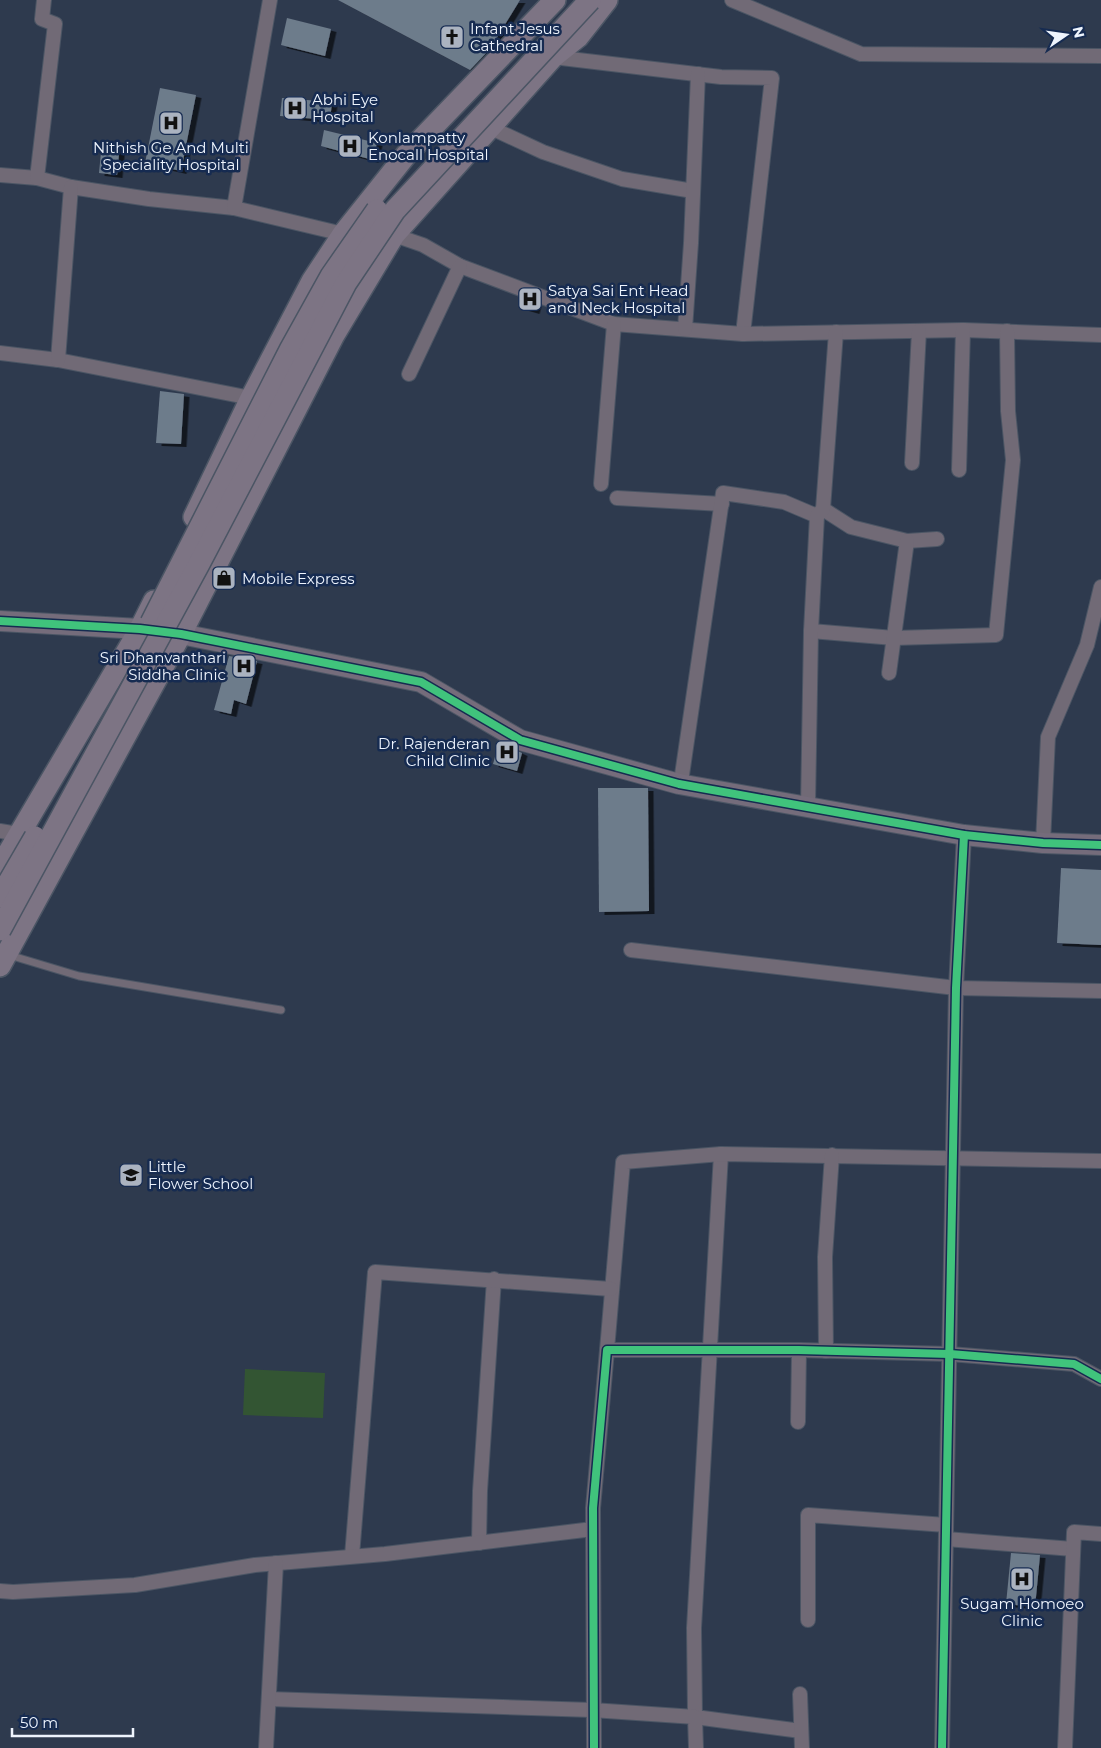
<svg xmlns="http://www.w3.org/2000/svg" width="1101" height="1748" font-family="Montserrat,sans-serif">
	<style>
		.green { fill: #353 }
		.building { fill: #6d7b8b; filter: url(#shadow) }
		.lines { fill: none; stroke-linecap: round; stroke-linejoin: round }
		.lane-casing { stroke: #4b5564; stroke-width: 9 }
		.street-casing { stroke: #4b5564; stroke-width: 16 }
		.secondary-casing { stroke: #4b5564; stroke-width: 22 }
		.primary-casing { stroke: #4b5564; stroke-width: 24 }
		.lane { stroke: #716a76; stroke-width: 7 }
		.street { stroke: #716a76; stroke-width: 14 }
		.secondary { stroke: #756c7b; stroke-width: 20 }
		.primary { stroke: #7d7484; stroke-width: 21 }
		.primary-bridge-casing { stroke: #4b5564; stroke-width: 24; stroke-linecap: butt }
		.primary-bridge { stroke: #7d7484; stroke-width: 21 }
		.cycleway-casing { stroke: #162b51; stroke-width: 11 }
		.cycleway { stroke: #40c37c; stroke-width: 8 }
		.labels { text-anchor: middle; dominant-baseline: central; stroke-width: 5; stroke-linejoin: round; paint-order: stroke }
		.poi-label { font-size: 15px; fill: #eef4fd; stroke: #162b51; text-anchor: start }
	</style>
	<defs>
		<filter id="shadow"><feDropShadow dx="5.5" dy="3" stdDeviation="0" flood-color="#0009"/></filter>
	</defs>
	<rect width="100%" height="100%" fill="#2e3a4e"/>
	<!-- green -->
	<polygon class="green" points="245,1369 325,1373 323,1418 243,1415"/>
	<!-- building -->
	<g class="building">
		<polygon points="338,0 520,0 490,49 470,70"/>
		<polygon points="287,18 331,29 325,56 281,45"/>
		<polygon points="160,88 196,95 181,171 145,163"/>
		<polygon points="282,98 332,102 330,120 280,116"/>
		<polygon points="324,130 377,143 373,160 321,146"/>
		<polygon points="102,142 120,143 117,175 99,173"/>
		<polygon points="523,299 536,304 534,311 520,307"/>
		<polygon points="160,391 184,394 181,444 156,443"/>
		<polygon points="229,656 257,661 246,704 234,700 231,714 214,710"/>
		<polygon points="499,742 522,753 517,771 493,764"/>
		<polygon points="598,788 648,788 649,911 599,912"/>
		<polygon points="1061,868 1101,870 1101,945 1057,943"/>
		<polygon points="1011,1553 1040,1555 1035,1607 1006,1604"/>
	</g>
	<g class="lines">
		<!-- lane casing -->
		<g class="lane-casing">
			<polyline id="lane" points="9,955 79,976 281,1010"/>
		</g>
		<!-- street casing -->
		<g class="street-casing">
			<g id="street">
				<polyline points="732,0 861,54 1101,56"/>
				<polyline points="553,57 721,77 772,78 743,334"/>
				<polyline points="489,127 543,152 622,179 693,191"/>
				<polyline points="0,175 37,178 71,187 149,199 234,208 343,234"/>
				<polyline points="37,178 55,24 42,19 44,0"/>
				<polyline points="234,208 270,0"/>
				<polyline points="394,235 423,245 460,266 614,324 743,334 963,330 1101,335"/>
				<polyline points="685,329 691,243 698,74"/>
				<polyline points="0,353 58,360 251,398"/>
				<polyline points="58,360 71,187"/>
				<polyline points="409,374 460,266"/>
				<polyline points="912,463 919,331"/>
				<polyline points="959,470 963,330"/>
				<polyline points="601,484 614,324"/>
				<polyline points="617,498 722,504"/>
				<polyline points="823,509 851,527 907,541 937,539"/>
				<polyline points="811,631 894,638 996,635 1013,460 1008,411 1007,331"/>
				<polyline points="889,673 907,541"/>
				<polyline points="679,784 682,775 723,493 784,502 817,516"/>
				<polyline points="808,806 811,631 817,516 823,509 836,332"/>
				<polyline points="0,831 18,834"/>
				<polyline points="1043,843 1048,737 1087,645 1101,587"/>
				<polyline points="631,950 956,988 1101,991"/>
				<polyline points="721,1154 694,1628 695,1717 801,1731"/>
				<polyline points="607,1350 623,1162 721,1154 1101,1161"/>
				<polyline points="826,1351 825,1257 832,1155"/>
				<polyline points="798,1422 799,1350"/>
				<polyline points="946,1539 1073,1549"/>
				<polyline points="479,1543 480,1491 494,1279"/>
				<polyline points="352,1556 375,1272 611,1289"/>
				<polyline points="0,1591 13,1592 135,1585 255,1565 385,1554 593,1529"/>
				<polyline points="808,1620 808,1515 946,1525"/>
				<polyline points="800,1694 802,1748"/>
				<polyline points="269,1699 592,1710 695,1717 696,1748"/>
				<polyline points="266,1748 276,1563"/>
				<polyline points="594,1748 593,1508 607,1350 799,1350 950,1354 1074,1364 1101,1379"/>
				<polyline points="942,1748 956,988 964,835"/>
				<polyline points="1065,1748 1074,1532 1101,1534"/>
			</g>
		</g>
		<!-- secondary casing -->
		<g class="secondary-casing">
			<polyline id="secondary" points="0,621 140,629 181,634 421,682 520,740 679,784 964,835 1043,843 1101,845"/>
		</g>
		<!-- primary casing -->
		<g class="primary-casing">
			<g id="primary">
				<polyline points="194,517 251,398 312,281 343,234 406,155 555,0"/>
				<polyline points="0,867 140,629 154,601"/>
				<polyline points="0,966 181,634 334,335 394,235 553,57 578,37 607,0"/>
			</g>
		</g>
		<!-- lane -->
		<use href="#lane" class="lane"/>
		<!-- street -->
		<use href="#street" class="street"/>
		<!-- secondary -->
		<use href="#secondary" class="secondary"/>
		<!-- primary -->
		<use href="#primary" class="primary"/>
		<!-- primary-bridge casing -->
		<g class="primary-bridge-casing">
			<g id="primary-bridge">
				<polyline points="151,623 291,348 331,276 377,210"/>
				<polyline points="0,897 35,837"/>
				<polyline points="0,930 199,564 346,283 395,210 590,0"/>
			</g>
		</g>
		<!-- primary-bridge -->
		<use href="#primary-bridge" class="primary-bridge"/>
		<!-- cycleway casing -->
		<g class="cycleway-casing">
			<g id="cycleway">
				<polyline points="0,621 140,629 181,634 421,682 520,740 679,784 964,835 1043,843 1101,845"/>
				<polyline points="594,1748 593,1508 607,1350 799,1350 950,1354 1074,1364 1101,1379"/>
				<polyline points="942,1748 956,988 964,835"/>
			</g>
		</g>
		<!-- cycleway -->
		<use href="#cycleway" class="cycleway"/>
	</g>
	<!-- icons -->
	<defs>
		<g id="church-square" transform="scale(1.25)"><rect x="-9" y="-9" width="18" height="18" rx="4" fill="#abb3c0" stroke="#162b51"/><path d="M-1.2-6h2.4v3.5h3.3v2.4h-3.3V6h-2.4V-.1h-3.3v-2.4h3.3Z" fill="#111"/></g>
		<g id="hospital-square" transform="scale(1.25)"><rect x="-9" y="-9" width="18" height="18" rx="4" fill="#abb3c0" stroke="#162b51"/><path d="M-5-5h3v3.5h4V-5h3V5h-3V1.5h-4V5h-3Z" fill="#111"/></g>
		<g id="shop-square" transform="scale(1.25)"><rect x="-9" y="-9" width="18" height="18" rx="4" fill="#abb3c0" stroke="#162b51"/><path d="M-5-2.5h2.3a2.7 3.5 0 0 1 5.4 0H5L5.5 6h-11ZM-1.5-2.5h3a1.5 2.3 0 0 0-3 0Z" fill="#111"/></g>
		<g id="school-square" transform="scale(1.25)"><rect x="-9" y="-9" width="18" height="18" rx="4" fill="#abb3c0" stroke="#162b51"/><path d="M0-5L7-2L0 1L-7-2ZM-4 1L0 2.5L4 1V4Q0 6-4 4Z" fill="#111"/></g>
	</defs>
	<g fill-rule="evenodd">
		<use href="#church-square" x="452" y="37"/>
		<use href="#hospital-square" x="295" y="108"/>
		<use href="#hospital-square" x="171" y="123"/>
		<use href="#hospital-square" x="350" y="146"/>
		<use href="#hospital-square" x="530" y="299"/>
		<use href="#shop-square" x="224" y="578"/>
		<use href="#hospital-square" x="244" y="666"/>
		<use href="#hospital-square" x="507" y="752"/>
		<use href="#school-square" x="131" y="1175"/>
		<use href="#hospital-square" x="1022" y="1579"/>
	</g>
	<g class="labels">
		<!-- poi labels -->
		<g class="poi-label">
			<text x="470" y="28">Infant Jesus<tspan x="470" dy="17">Cathedral</tspan></text>
			<text x="312" y="99">Abhi Eye<tspan x="312" dy="17">Hospital</tspan></text>
			<text x="368" y="137">Konlampatty<tspan x="368" dy="17">Enocall Hospital</tspan></text>
			<text x="171" y="147" text-anchor="middle">Nithish Ge And Multi<tspan x="171" dy="17">Speciality Hospital</tspan></text>
			<text x="548" y="290">Satya Sai Ent Head<tspan x="548" dy="17">and Neck Hospital</tspan></text>
			<text x="242" y="578">Mobile Express</text>
			<text x="226" y="657" text-anchor="end">Sri Dhanvanthari<tspan x="226" dy="17">Siddha Clinic</tspan></text>
			<text x="490" y="743" text-anchor="end">Dr. Rajenderan<tspan x="490" dy="17">Child Clinic</tspan></text>
			<text x="148" y="1166">Little<tspan x="148" dy="17">Flower School</tspan></text>
			<text x="1022" y="1603" text-anchor="middle">Sugam Homoeo<tspan x="1022" dy="17">Clinic</tspan></text>
		</g>
	</g>
	<!-- north arrow -->
	<g transform="translate(1066 35) rotate(77)" stroke="#162b51" stroke-width="4" paint-order="stroke">
	<path d="M0-4L9 19L0 12L-9 19Z" fill="#eef4fd"/>
	<text y="-8" font-size="14" font-weight="bold" text-anchor="middle" fill="#eef4fd">N</text>
	</g>
	<!-- scale -->
	<path d="M12 1728v8h121v-8" fill="none" stroke="#eef4fd" stroke-width="2.5"/>
	<text x="20" y="1728" font-size="15" fill="#eef4fd" stroke="#162b51" stroke-width="4" paint-order="stroke">50 m</text>
</svg>
